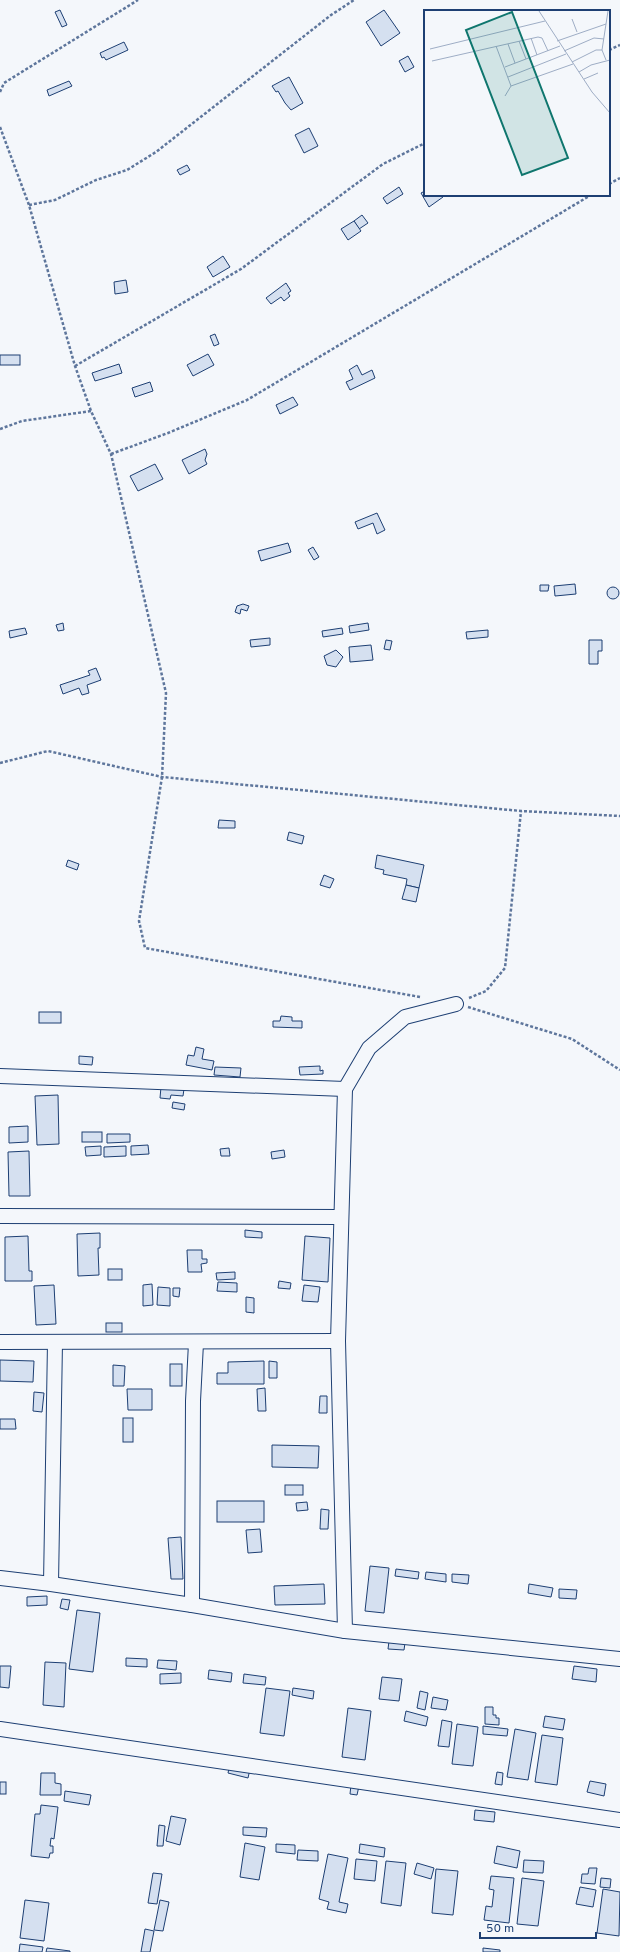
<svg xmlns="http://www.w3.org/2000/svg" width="620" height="1952" font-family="Overpass,sans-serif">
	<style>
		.building { fill: #d5e0f0; stroke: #1d3f73 }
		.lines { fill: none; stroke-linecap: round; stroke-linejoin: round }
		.street-casing { stroke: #1d3f73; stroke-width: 16 }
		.path { stroke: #5e769c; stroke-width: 2.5; stroke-dasharray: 3 2; stroke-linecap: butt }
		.street { stroke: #f4f7fb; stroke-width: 14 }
		.inset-road { fill: none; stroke: #9eadc5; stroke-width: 1 }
		.view { fill: #0f766e; fill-opacity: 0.15; stroke: #0f766e; stroke-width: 2 }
		.inset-edge { fill: none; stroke: #1d3f73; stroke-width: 2 }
	</style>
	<rect width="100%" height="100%" fill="#f4f7fb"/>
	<!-- building -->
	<g class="building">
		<polygon points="60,10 67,25 62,27 55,12"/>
		<polygon points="384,10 400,33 381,46 366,22"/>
		<polygon points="124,42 128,50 106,60 104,57 102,58 100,53"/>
		<polygon points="408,56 414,67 405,72 399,61"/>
		<polygon points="289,77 303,103 291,110 285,103 278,91 276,92 272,86"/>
		<polygon points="69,81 72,86 49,96 47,90"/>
		<polygon points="309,128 318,146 304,153 295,135"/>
		<polygon points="187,165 190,170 180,175 177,170"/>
		<polygon points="399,187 403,194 387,204 383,198"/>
		<polygon points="425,191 425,195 442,195 443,197 429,207 421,193"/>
		<polygon points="362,215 368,223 359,229 354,221"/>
		<polygon points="354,221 361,231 348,240 341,229"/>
		<polygon points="223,256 230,267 213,277 207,267"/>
		<polygon points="126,280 128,292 115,294 114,282"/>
		<polygon points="286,283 291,291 288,293 290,296 284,301 281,297 271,304 266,298"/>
		<polygon points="215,334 219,344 214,346 210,336"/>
		<polygon points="208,354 214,365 193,376 187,365"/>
		<rect x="0" y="355" width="20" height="10"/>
		<polygon points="119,364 122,373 95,381 92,373"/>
		<polygon points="357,365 362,375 372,370 375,378 350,390 346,382 353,379 349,370"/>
		<polygon points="150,382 153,391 135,397 132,388"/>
		<polygon points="293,397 298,405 280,414 276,405"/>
		<polygon points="205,449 207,454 205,460 207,464 189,474 182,460"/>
		<polygon points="155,464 163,479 138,491 130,476"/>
		<polygon points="377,513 385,530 377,534 373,523 358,529 355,522"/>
		<polygon points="288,543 291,552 261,561 258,551"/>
		<polygon points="313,547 319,557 314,560 308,550"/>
		<polygon points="575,584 576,594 555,596 554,586"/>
		<polygon points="540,585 549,585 548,591 540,591"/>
		<circle cx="613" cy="593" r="6"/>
		<polygon points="243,604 249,606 247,611 241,609 240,614 235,612 237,606"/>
		<polygon points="63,623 64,630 58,631 56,625"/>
		<polygon points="368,623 369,630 350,633 349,626"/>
		<polygon points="25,628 27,634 10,638 9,631"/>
		<polygon points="342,628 343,634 323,637 322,631"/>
		<polygon points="488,630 488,637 467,639 466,632"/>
		<polygon points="270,638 270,645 251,647 250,640"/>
		<polygon points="386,640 392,641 390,650 384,649"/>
		<polygon points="589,640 602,640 602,651 598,651 598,664 589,664"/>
		<polygon points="371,645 373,660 350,662 349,647"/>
		<polygon points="336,650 343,657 336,667 327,665 324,656"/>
		<polygon points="96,668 101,680 87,685 89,693 82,695 79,688 63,694 60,685 90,675 88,671"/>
		<polygon points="219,820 235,821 235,828 218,828"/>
		<polygon points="289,832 304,836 302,844 287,840"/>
		<polygon points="377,855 424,865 419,888 406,885 407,879 383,874 384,870 375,868"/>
		<polygon points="68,860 79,864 77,870 66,866"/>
		<polygon points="324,875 334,879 330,888 320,885"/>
		<polygon points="406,885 419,888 416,902 402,899"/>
		<rect x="39" y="1012" width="22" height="11"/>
		<polygon points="281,1016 292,1017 292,1021 302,1021 302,1028 273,1027 273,1021 280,1021"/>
		<polygon points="196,1047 204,1049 202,1059 214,1061 212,1070 186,1065 188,1055 194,1056"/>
		<polygon points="79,1056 93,1057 92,1065 79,1064"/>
		<polygon points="320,1066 320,1071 323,1070 323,1074 300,1075 299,1067"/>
		<polygon points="215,1067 241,1068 240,1077 214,1075"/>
		<polygon points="161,1087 184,1089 183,1096 171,1095 170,1099 160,1098"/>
		<polygon points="58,1095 59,1144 37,1145 35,1096"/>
		<polygon points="173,1102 185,1104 184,1110 172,1108"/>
		<polygon points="28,1126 28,1142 9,1143 9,1127"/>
		<rect x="82" y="1132" width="20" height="10"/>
		<polygon points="107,1134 130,1134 130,1142 107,1143"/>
		<polygon points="148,1145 149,1154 131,1155 131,1146"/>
		<polygon points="101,1146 101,1155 86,1156 85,1147"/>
		<polygon points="126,1146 126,1156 104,1157 104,1147"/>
		<polygon points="229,1148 230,1156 221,1156 220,1149"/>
		<polygon points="284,1150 285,1157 272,1159 271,1152"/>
		<polygon points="29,1151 30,1196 9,1196 8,1152"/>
		<polygon points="245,1230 262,1232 262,1238 245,1237"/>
		<polygon points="100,1233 100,1248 98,1248 99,1275 78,1276 77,1234"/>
		<polygon points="28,1236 29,1271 32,1271 32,1281 5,1281 5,1237"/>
		<polygon points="305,1236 330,1238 328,1282 302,1280"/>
		<polygon points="187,1250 202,1250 202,1259 207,1259 207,1263 201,1264 202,1272 188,1272"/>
		<rect x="108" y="1269" width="14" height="11"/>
		<polygon points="235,1272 235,1279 217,1280 216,1273"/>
		<polygon points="279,1281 291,1283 290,1289 278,1288"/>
		<polygon points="218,1282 237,1283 237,1292 217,1291"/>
		<polygon points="152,1284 153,1305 143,1306 143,1285"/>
		<polygon points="54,1285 56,1324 36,1325 34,1286"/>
		<polygon points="304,1285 320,1287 318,1302 302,1301"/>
		<polygon points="158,1287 170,1288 170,1306 157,1305"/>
		<polygon points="173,1288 180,1288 179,1297 173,1296"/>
		<polygon points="246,1297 254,1298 254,1313 246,1312"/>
		<rect x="106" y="1323" width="16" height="9"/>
		<polygon points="0,1360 34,1361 33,1382 0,1381"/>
		<polygon points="264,1361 264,1384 217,1384 217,1373 228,1373 228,1362"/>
		<polygon points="269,1361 277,1362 277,1378 269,1378"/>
		<rect x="170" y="1364" width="12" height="22"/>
		<polygon points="113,1365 125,1366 124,1386 113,1386"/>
		<polygon points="265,1388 266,1411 258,1411 257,1389"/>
		<polygon points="127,1389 152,1389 152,1410 128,1410"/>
		<polygon points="34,1392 44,1393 42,1412 33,1411"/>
		<polygon points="320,1396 327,1396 327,1413 319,1413"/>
		<rect x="123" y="1418" width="10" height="24"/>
		<polygon points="0,1419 15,1419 16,1429 0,1429"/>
		<polygon points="272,1445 319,1446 318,1468 272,1467"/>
		<rect x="285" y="1485" width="18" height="10"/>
		<rect x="217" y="1501" width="47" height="21"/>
		<polygon points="307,1502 308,1510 297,1511 296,1503"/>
		<polygon points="321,1509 329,1510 328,1529 320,1529"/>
		<polygon points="260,1529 262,1552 248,1553 246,1530"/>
		<polygon points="181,1537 183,1579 171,1579 168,1538"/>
		<polygon points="370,1566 389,1568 384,1613 365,1611"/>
		<polygon points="396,1569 419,1572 418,1579 395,1576"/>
		<polygon points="426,1572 446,1574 446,1582 425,1579"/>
		<polygon points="452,1574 469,1575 468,1584 452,1582"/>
		<polygon points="324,1584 325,1604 275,1605 274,1586"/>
		<polygon points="529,1584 553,1588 551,1597 528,1593"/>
		<polygon points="559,1589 577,1590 576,1599 559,1598"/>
		<polygon points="47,1596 47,1605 27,1606 27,1597"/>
		<polygon points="62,1599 70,1600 68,1610 60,1608"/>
		<polygon points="77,1610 100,1613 93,1672 69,1669"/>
		<polygon points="389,1641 405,1643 404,1650 388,1649"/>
		<polygon points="126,1658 147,1659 147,1667 126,1666"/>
		<polygon points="158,1660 177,1661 176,1670 157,1668"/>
		<polygon points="45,1662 66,1663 64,1707 43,1705"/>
		<polygon points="0,1666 11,1666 9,1688 0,1687"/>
		<polygon points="574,1666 597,1669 596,1682 572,1679"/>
		<polygon points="209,1670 232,1673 231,1682 208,1679"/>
		<polygon points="181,1673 181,1683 160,1684 160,1674"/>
		<polygon points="244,1674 266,1677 265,1685 243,1683"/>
		<polygon points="382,1677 402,1679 399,1701 379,1699"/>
		<polygon points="266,1688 290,1691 284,1736 260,1733"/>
		<polygon points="293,1688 314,1691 313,1699 292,1695"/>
		<polygon points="420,1691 428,1693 425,1710 417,1708"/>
		<polygon points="433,1697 448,1700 446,1710 431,1708"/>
		<polygon points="485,1707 493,1707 493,1715 496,1715 496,1718 499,1718 499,1725 485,1724"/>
		<polygon points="348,1708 371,1711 365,1760 342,1757"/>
		<polygon points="406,1711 428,1717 426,1726 404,1721"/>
		<polygon points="545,1716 565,1719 563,1730 543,1727"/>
		<polygon points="442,1720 452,1722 449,1747 438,1746"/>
		<polygon points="457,1724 478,1727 473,1766 452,1764"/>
		<polygon points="483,1726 508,1729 507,1736 483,1734"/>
		<polygon points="515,1729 536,1733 528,1780 507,1777"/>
		<polygon points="542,1735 563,1738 557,1785 535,1782"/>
		<polygon points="230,1764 250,1769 248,1778 228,1773"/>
		<polygon points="497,1772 503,1773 502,1785 495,1784"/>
		<polygon points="41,1773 55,1773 55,1783 61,1784 61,1795 40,1795"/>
		<polygon points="590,1781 606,1784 604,1796 587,1792"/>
		<rect x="0" y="1782" width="6" height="12"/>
		<polygon points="351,1785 359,1786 357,1795 350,1794"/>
		<polygon points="65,1791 91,1795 89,1805 64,1801"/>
		<polygon points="41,1805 58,1807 54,1839 51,1838 50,1846 53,1846 53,1853 50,1853 49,1858 31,1856 35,1814 40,1814"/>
		<polygon points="475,1810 495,1812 494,1822 474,1820"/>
		<polygon points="171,1816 186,1819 180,1845 166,1841"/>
		<polygon points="159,1825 165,1826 163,1846 157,1846"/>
		<polygon points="243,1827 267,1828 266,1837 243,1835"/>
		<polygon points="245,1843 265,1847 259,1880 240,1877"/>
		<polygon points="276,1844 295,1845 295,1854 276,1852"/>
		<polygon points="360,1844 385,1848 384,1857 359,1853"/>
		<polygon points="497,1846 520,1851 517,1868 494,1863"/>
		<polygon points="298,1850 318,1851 318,1861 297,1860"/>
		<polygon points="328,1854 348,1858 339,1902 348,1904 346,1913 327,1909 329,1902 319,1899"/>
		<polygon points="356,1859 377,1861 375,1881 354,1879"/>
		<polygon points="524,1860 544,1861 543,1873 523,1872"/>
		<polygon points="386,1861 406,1863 401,1906 381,1903"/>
		<polygon points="417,1863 434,1868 431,1879 414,1874"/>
		<polygon points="589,1868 597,1868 595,1884 581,1883 582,1874 588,1874"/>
		<polygon points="436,1869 458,1871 453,1915 432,1913"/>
		<polygon points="153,1873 162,1874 157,1904 148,1903"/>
		<polygon points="491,1876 514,1878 509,1923 484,1920 486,1906 492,1907 494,1890 489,1889"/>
		<polygon points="522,1878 544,1881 538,1926 517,1924"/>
		<polygon points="601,1878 611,1879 610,1888 600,1887"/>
		<polygon points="580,1887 596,1890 593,1907 576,1904"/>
		<polygon points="603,1889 620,1892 619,1936 597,1933"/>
		<polygon points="25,1900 49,1903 44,1941 20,1938"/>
		<polygon points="160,1900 169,1902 163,1931 154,1930"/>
		<polygon points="145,1929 154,1931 150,1952 141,1952"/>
		<polygon points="20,1944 43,1947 42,1952 19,1952"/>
		<polygon points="47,1948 70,1951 70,1952 46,1952"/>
		<polygon points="483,1948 500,1950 500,1952 483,1952"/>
	</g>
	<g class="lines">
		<!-- street casing -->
		<g class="street-casing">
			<g id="street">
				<polyline points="0,1076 345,1089"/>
				<polyline points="0,1216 341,1217"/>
				<polyline points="0,1342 338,1341"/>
				<polyline points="0,1578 51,1584 192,1605 345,1631 620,1659"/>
				<polyline points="51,1584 55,1342"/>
				<polyline points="192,1605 193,1401 196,1343"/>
				<polyline points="345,1631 338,1341 345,1089 369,1048 405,1017 456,1004"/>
				<polyline points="0,1729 620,1820"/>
			</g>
		</g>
		<!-- path -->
		<g class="path">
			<polyline points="609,50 620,45"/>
			<polyline points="0,92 4,83 138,0"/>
			<polyline points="0,127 29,205 75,366 91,411 111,454 166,693 162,777 139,921 145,948 420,997"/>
			<polyline points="609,184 620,178"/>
			<polyline points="29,205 55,200 96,180 127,170 156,152 331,15 354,0"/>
			<polyline points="75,366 241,269 383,164 425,143"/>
			<polyline points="0,429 22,421 91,411"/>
			<polyline points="111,454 168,433 247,400 591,195"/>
			<polyline points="0,763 48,751 162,777 521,811 620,816"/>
			<polyline points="469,998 486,991 505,968 521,811"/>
			<polyline points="468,1007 572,1039 620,1070"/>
		</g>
		<!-- street -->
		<use href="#street" class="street"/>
	</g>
	<!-- overview -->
	<g transform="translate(424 10)">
		<rect width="186" height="186" fill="#f4f7fb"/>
		<path class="inset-road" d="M115 1 168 82 186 103M148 9 153 22M107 28 113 45M95 31 102 49M133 31 182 14M84 34 91 53M72 36 87 76 81 86M6 39 121 11M140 41 170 28 180 29M182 50 178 40 184 1M8 51 114 27 118 28 124 41M148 52 172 40H178M81 57 136 36M155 62 167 55 186 50M84 67 142 44M160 69 174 63M87 76 149 54"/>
		<path class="view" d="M88 2 144 148 98 165 42 20Z"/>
		<rect width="186" height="186" class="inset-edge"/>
	</g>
	<!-- scale -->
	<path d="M480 1932v6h116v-6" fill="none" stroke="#1d3f73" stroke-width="2"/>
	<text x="486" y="1932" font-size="12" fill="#1d3f73" stroke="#f4f7fb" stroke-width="3" paint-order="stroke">50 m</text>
</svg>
